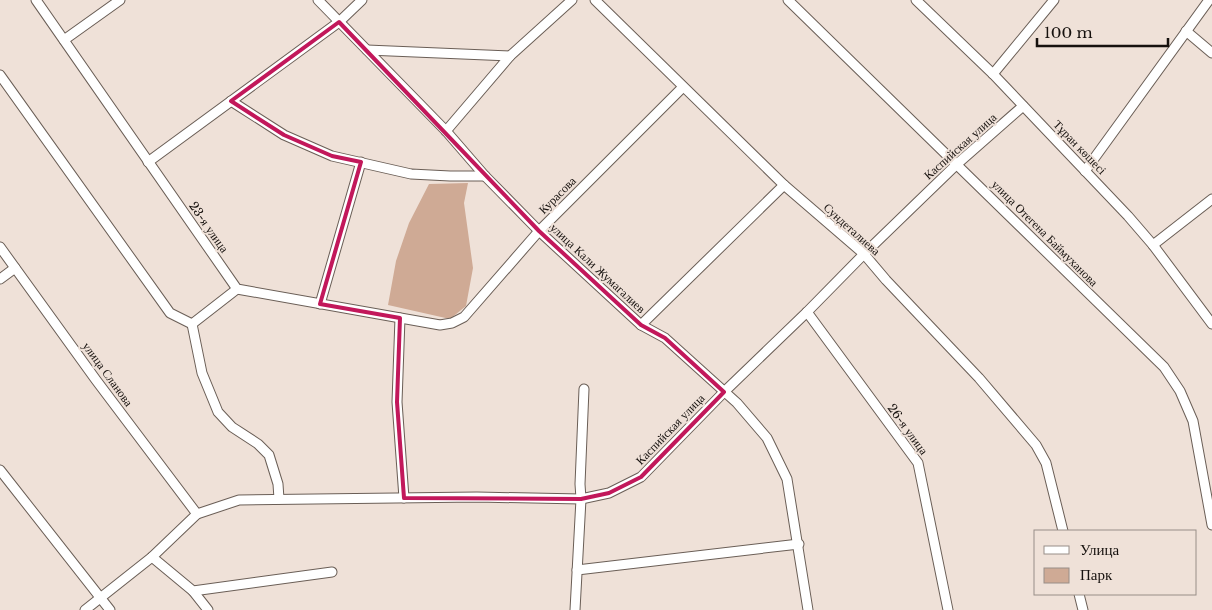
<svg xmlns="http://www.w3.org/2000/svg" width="1212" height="610" font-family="'Libre Baskerville',serif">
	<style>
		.green { fill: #cfaa95 }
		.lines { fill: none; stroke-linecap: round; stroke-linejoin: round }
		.minor-casing { stroke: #6a5e56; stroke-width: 11 }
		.minor { stroke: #fff; stroke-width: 9 }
		.marked { fill: none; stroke: #c2185b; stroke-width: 4; stroke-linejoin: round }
		.labels { text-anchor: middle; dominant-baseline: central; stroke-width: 4; stroke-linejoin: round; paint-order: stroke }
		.street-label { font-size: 12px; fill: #16110e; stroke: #efe1d8 }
	</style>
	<rect width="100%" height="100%" fill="#efe1d8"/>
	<!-- green -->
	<polygon class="green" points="468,183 464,203 473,268 466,306 450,319 388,305 396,261 409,223 429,184"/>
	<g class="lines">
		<!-- minor casing -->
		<g class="minor-casing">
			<g id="minor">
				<polyline points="36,0 237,289 440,325 452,323 464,317 539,231 683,87"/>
				<polyline points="318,0 446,131 485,176 539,231 641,325 665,338 737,403 767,438 787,479 808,610"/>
				<polyline points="595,0 784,185 864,254 886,280 979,378 1036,445 1046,463 1063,531"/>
				<polyline points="788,0 1164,367 1180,391 1193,421 1212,525"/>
				<polyline points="916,0 993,74 1128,216 1153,245 1212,324"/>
				<polyline points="1186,31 1212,53"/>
				<polyline points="64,40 120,0"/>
				<polyline points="367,50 510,56"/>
				<polyline points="993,74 1054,0"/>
				<polyline points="0,75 170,313 192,324"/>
				<polyline points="231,101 284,135 332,156 411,174 450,176 485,176"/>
				<polyline points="446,131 510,56 572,0"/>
				<polyline points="148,162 339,22 362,0"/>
				<polyline points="1085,171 1209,0"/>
				<polyline points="1153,245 1212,199"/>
				<polyline points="0,247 96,380 197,514"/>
				<polyline points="0,279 15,268"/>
				<polyline points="237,289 192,324 202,373 218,412 232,427 258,444 269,455 278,484 279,499"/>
				<polyline points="320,304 361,162"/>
				<polyline points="807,312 918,463 948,610"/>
				<polyline points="400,318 397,402 404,498"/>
				<polyline points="641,325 784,185"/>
				<polyline points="0,470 110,610"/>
				<polyline points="152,557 193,591 332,572"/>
				<polyline points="577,570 799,544"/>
				<polyline points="193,591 208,610"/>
				<polyline points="1079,594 1083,610"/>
				<polyline points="85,610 152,557 197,514 239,500 477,497 581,499 609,493 641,477 724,392 807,312 864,254 957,164 1023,106"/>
				<polyline points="575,610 581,499 580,484 584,389"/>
			</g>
		</g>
		<!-- minor -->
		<use href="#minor" class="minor"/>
	</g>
	<!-- marked area -->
	<path class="marked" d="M339 22 539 231 641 325 665 338 724 392 641 477 609 493 581 499 404 498 397 402 400 318 320 304 361 162 332 156 284 135 231 101Z"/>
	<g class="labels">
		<!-- street labels -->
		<g class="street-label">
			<text transform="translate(960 146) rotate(-42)">Каспийская улица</text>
			<text transform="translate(1080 147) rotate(46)">Тұран көшесі</text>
			<text transform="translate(557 195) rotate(-45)">Курасова</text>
			<text transform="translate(209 227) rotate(55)">23-я улица</text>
			<text transform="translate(852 229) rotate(42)">Сундеталиева</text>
			<text transform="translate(1045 233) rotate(45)">улица Отегена Баймуханова</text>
			<text transform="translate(598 268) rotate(43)">улица Кали Жумагалиев</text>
			<text transform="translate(108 374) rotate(54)">улица Сланова</text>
			<text transform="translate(670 429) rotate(-46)">Каспийская улица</text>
			<text transform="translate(908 429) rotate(54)">26-я улица</text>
		</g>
	</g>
	<!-- legend -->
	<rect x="1034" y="530" width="162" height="65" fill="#efe1d8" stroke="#988e87"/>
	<rect x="1044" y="546" width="25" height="8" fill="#ffffff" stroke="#988e87"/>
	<text x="1080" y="555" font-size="15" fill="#16110e">Улица</text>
	<rect x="1044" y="568" width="25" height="15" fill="#cfaa95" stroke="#988e87"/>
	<text x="1080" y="580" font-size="15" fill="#16110e">Парк</text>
	<!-- scale -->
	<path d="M1037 38v8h131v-8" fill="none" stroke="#16110e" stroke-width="2.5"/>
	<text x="1044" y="38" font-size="15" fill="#16110e" stroke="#efe1d8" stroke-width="4" paint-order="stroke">100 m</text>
</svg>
